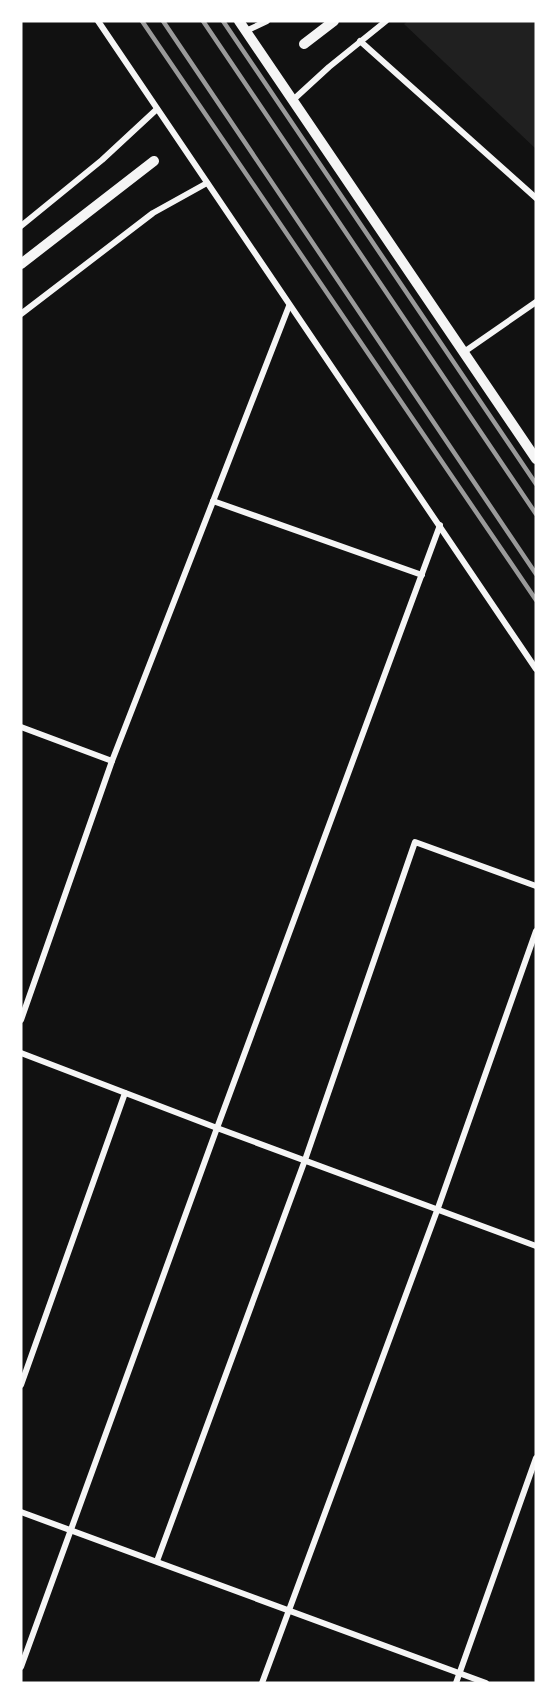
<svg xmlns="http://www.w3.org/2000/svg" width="557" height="1704" font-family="'Sofia Sans Condensed',sans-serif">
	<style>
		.green { fill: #202020 }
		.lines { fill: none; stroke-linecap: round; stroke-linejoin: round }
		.minor { stroke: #f5f5f5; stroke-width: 6 }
		.tertiary { stroke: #f5f5f5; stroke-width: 10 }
		.rail { stroke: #9a9a9a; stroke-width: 4.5 }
	</style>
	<rect width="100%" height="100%" fill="#111"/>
	<!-- green -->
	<polygon class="green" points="408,21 536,21 536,149 404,24"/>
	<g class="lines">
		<!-- minor -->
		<g class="minor">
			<polyline points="98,21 536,669"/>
			<polyline points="246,31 267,21"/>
			<polyline points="360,41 536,198"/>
			<polyline points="293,100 329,67 386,21"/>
			<polyline points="21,226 102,160 157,109"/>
			<polyline points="21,314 153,213 207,183"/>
			<polyline points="464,352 536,302"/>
			<polyline points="213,501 422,575"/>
			<polyline points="21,727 112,761"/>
			<polyline points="21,1020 112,761 289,306"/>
			<polyline points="21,1053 217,1128 536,1246"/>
			<polyline points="21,1385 125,1093"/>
			<polyline points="21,1512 486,1683"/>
			<polyline points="157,1561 305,1160 415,842 536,886"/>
			<polyline points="21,1667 217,1128 440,525"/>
			<polyline points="262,1683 438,1208 536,931"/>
			<polyline points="456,1683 536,1458"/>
		</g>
		<!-- tertiary -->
		<g class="tertiary">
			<polyline points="239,21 536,459"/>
			<polyline points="304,44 334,21"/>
			<polyline points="21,264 154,161"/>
		</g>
		<!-- rail -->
		<g class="rail">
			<polyline points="142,21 536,600"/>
			<polyline points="163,21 536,574"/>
			<polyline points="203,21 536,514"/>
			<polyline points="223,21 536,484"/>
		</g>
	</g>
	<!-- border -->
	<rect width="557" height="1704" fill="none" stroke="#ffffff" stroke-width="45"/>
</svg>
